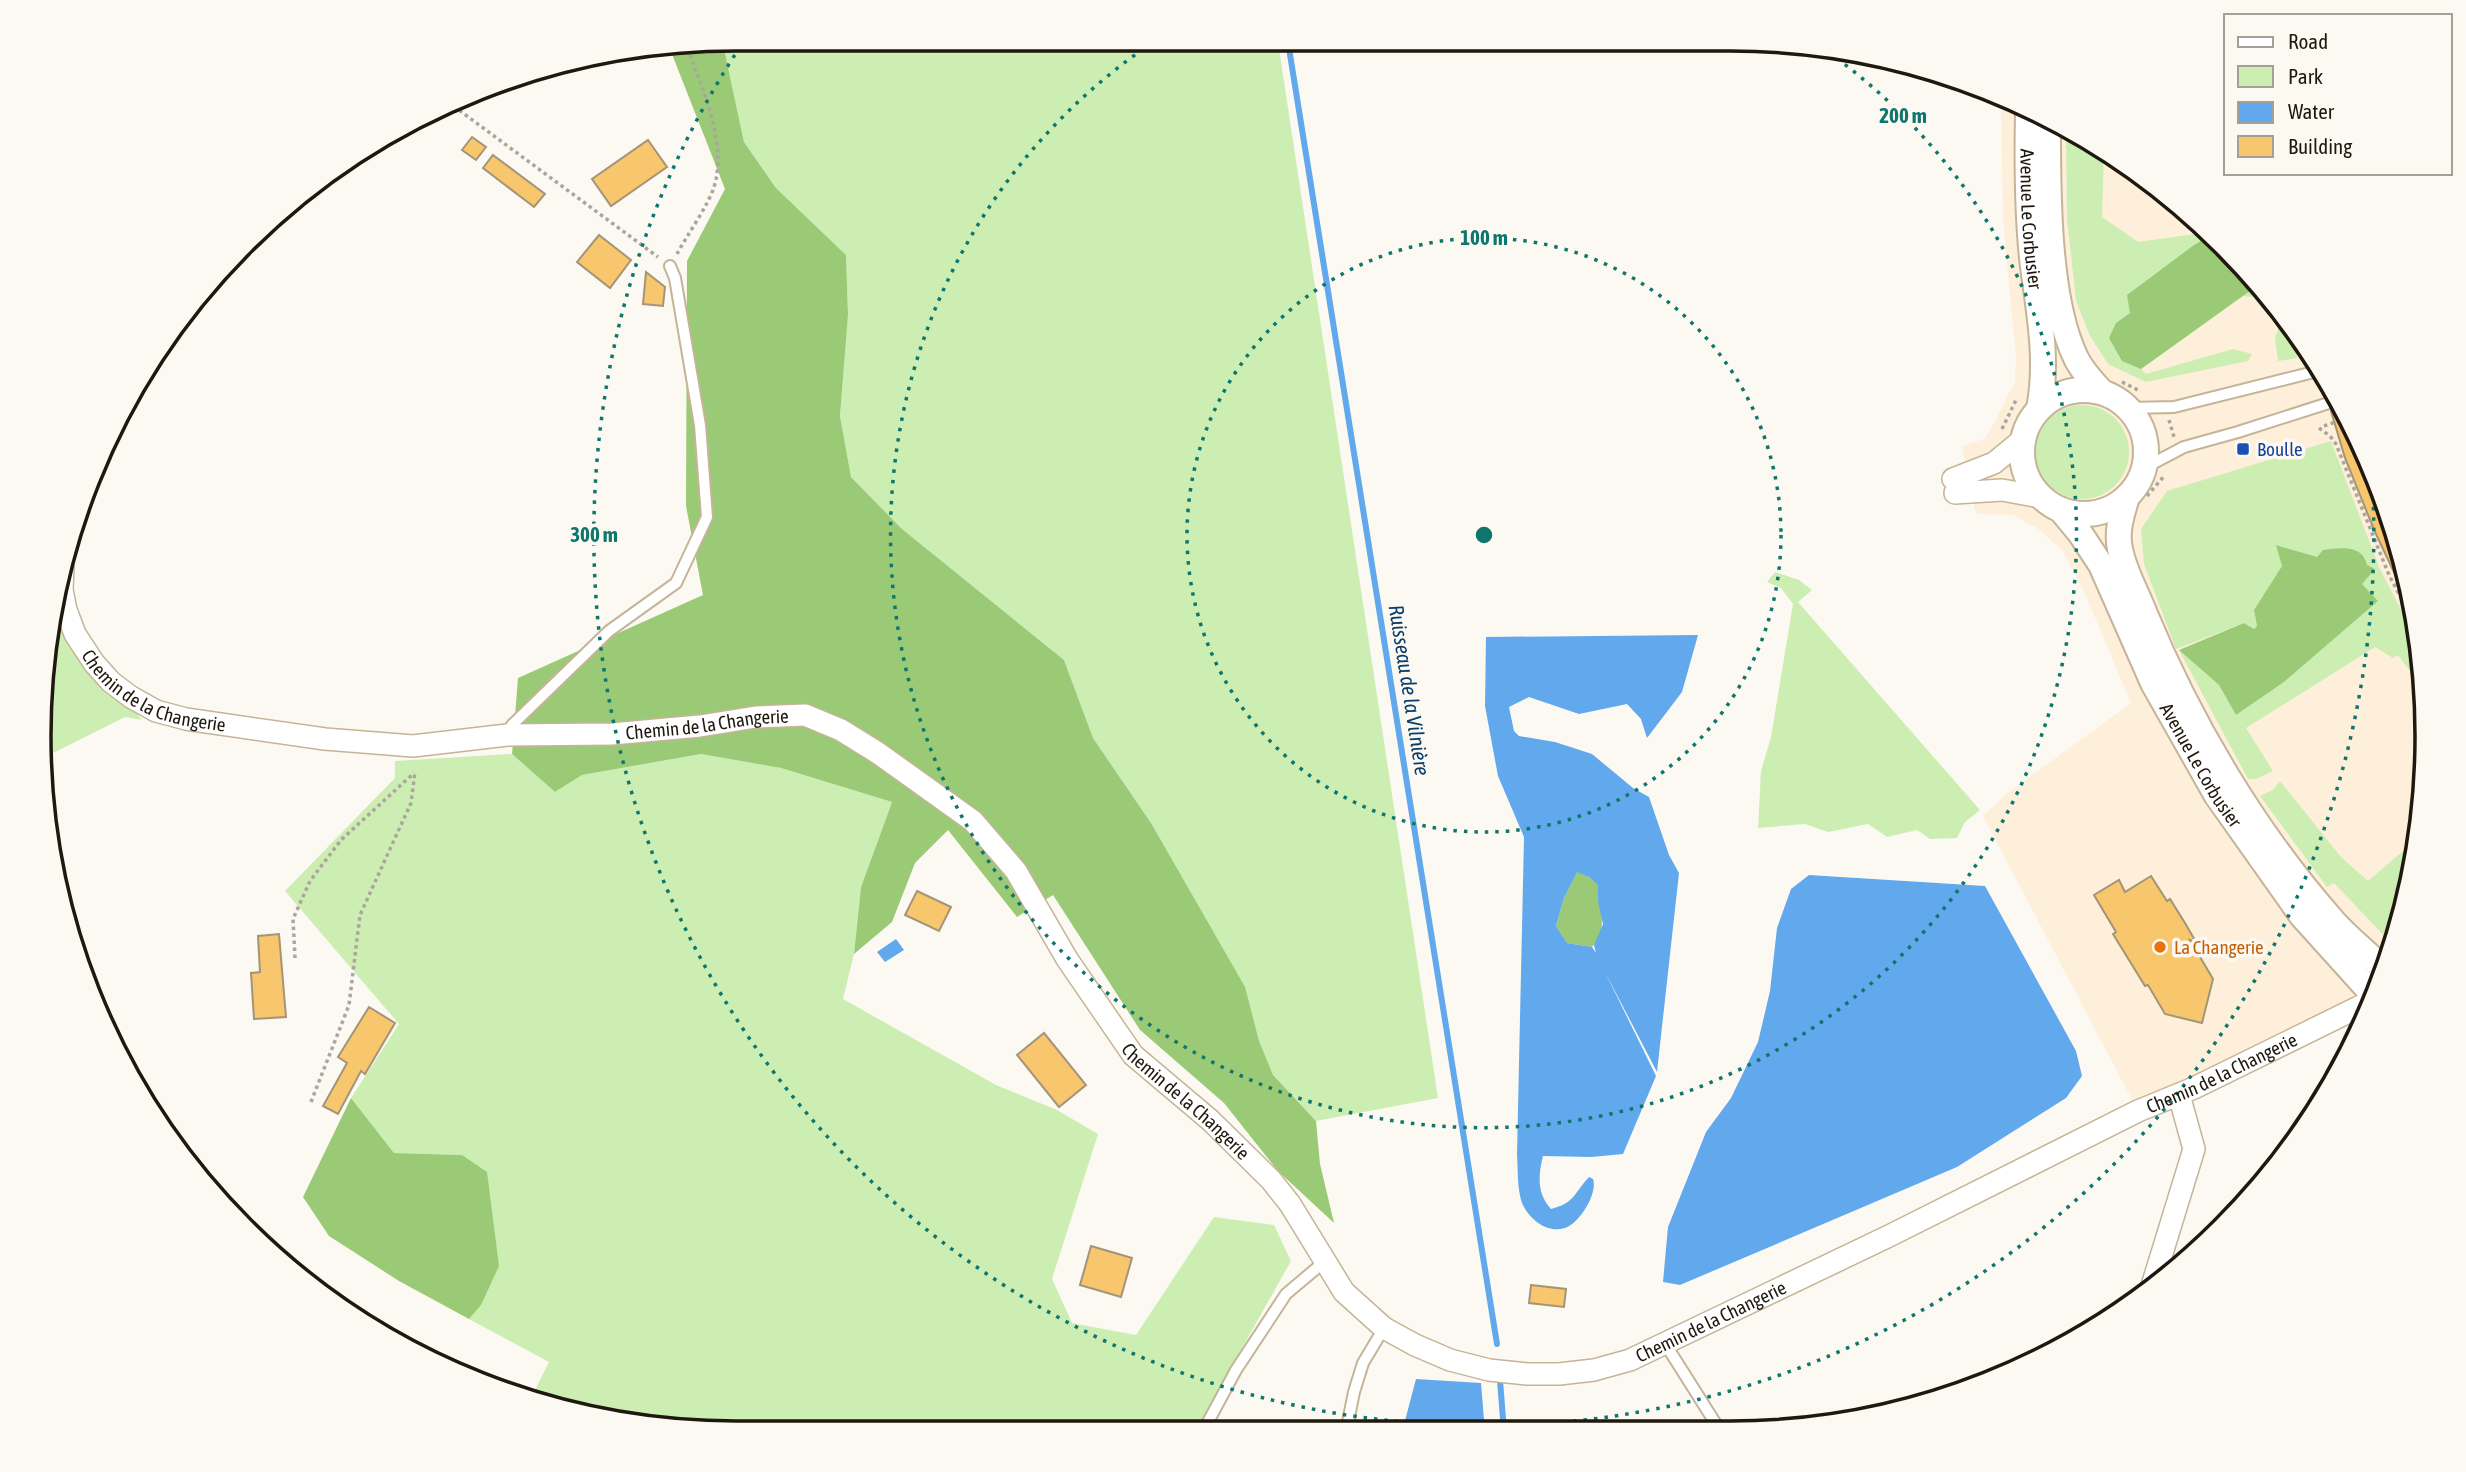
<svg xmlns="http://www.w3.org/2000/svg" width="2466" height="1472" font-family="'Asap Condensed',sans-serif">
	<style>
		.built { fill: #fdefd9 }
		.green { fill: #cceeb3 }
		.forest { fill: #9bca76 }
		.water { fill: #61a8ec; fill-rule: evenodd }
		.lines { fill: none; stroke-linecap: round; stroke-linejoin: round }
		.stream { stroke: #61a8ec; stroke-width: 6 }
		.building { fill: #f8c66c; stroke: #a49478; stroke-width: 2 }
		.service-casing { stroke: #c5b497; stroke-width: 14 }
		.minor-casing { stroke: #c5b497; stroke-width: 24 }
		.tertiary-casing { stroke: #c5b497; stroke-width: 28 }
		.path { stroke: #aaa59e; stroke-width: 3.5; stroke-dasharray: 3.5 3.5; stroke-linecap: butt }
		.service { stroke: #fff; stroke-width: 10 }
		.minor { stroke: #fff; stroke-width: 21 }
		.tertiary { stroke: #fff; stroke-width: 24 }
		.ring { fill: none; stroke: #0f766e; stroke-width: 3.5; stroke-dasharray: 3.5 7 }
		.transit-dot { fill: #1a4fb4; stroke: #fcf9f3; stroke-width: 2.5 }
		.food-dot { fill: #e8710a; stroke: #fcf9f3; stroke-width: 2.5 }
		.labels { text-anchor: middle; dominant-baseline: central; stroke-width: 7; stroke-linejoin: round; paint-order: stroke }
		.street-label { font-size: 19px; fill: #1f180e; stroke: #fcf9f3 }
		.transit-label { font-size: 19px; fill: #164399; stroke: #fcf9f3; text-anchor: start }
		.food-label { font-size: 19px; fill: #c56008; stroke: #fcf9f3; text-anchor: start }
		.water-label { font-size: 21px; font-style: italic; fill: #083e69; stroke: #fcf9f3 }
		.rim { fill: none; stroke: #1f180e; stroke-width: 3.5 }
		.centre { fill: #0f766e; stroke: #fcf9f3; stroke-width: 3.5 }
		.ring-label { font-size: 21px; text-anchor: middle; font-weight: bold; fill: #0f766e; stroke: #fcf9f3; stroke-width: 7; stroke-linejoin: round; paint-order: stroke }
	</style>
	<rect width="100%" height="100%" fill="#fcf9f3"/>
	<!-- built -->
	<polygon class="built" points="2001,99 2118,156 2223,243 2310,349 2375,469 2414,600 2427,736 2414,872 2374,1003 2363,1024 2349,1009 2138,1111 1983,816 2005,795 2131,703 2083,589 2062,550 2037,528 2013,515 1976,514 1962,446 1984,439 1990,431 2015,381 2016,357 2003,221"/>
	<!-- green -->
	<g class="green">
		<polygon points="1278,42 1438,1098 1316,1121 1273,1075 1191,896 1151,823 1093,738 1064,660 902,529 851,477 840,416 848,315 846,255 776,188 744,142 723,44"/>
		<polygon points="2066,131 2104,150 2102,217 2138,242 2210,232 2223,243 2271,302 2264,298 2243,296 2141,369 2146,374 2233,349 2252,354 2248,361 2146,382 2108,364 2089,334 2076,300 2067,219"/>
		<polygon points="2283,315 2294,330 2297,358 2278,361 2275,338"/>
		<circle cx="2082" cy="452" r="47"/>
		<path d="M2331 441 2379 567 2418 643 2423 688 2398 655 2393 658 2375 647 2246 728 2273 771 2256 779H2248L2179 650 2219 685 2236 715 2284 682 2378 601C2349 570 2317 557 2277 545L2282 566 2254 610 2257 626 2254 629 2244 623 2176 649 2144 564 2141 529 2167 491Z"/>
		<polygon points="1775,572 1799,580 1812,590 1798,602 1980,810 1965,822 1957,838 1930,839 1917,830 1887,837 1868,824 1828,832 1805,824 1758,828 1761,771 1771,737 1793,604 1781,588 1767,582"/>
		<path d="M58 587 133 709 142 720 125 717 41 759C35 701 45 643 58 587Z"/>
		<polygon points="512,754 555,792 582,775 701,754 781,768 892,802 861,887 854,954 843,999 996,1085 1057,1110 1098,1134 1052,1279 1072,1323 1136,1335 1214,1217 1274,1225 1291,1261 1195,1432 690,1432 530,1400 549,1362 469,1319 481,1304 462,1155 394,1153 351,1098 399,1024 285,891 395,778 395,761"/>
		<polygon points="2280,781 2341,857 2368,881 2417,839 2414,872 2392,944 2334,883 2327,887 2260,796 2273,790"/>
	</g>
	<!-- forest -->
	<g class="forest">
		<polygon points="668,44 723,44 744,142 776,188 846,255 848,315 840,416 851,477 902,529 1064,660 1093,738 1151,823 1245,987 1259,1041 1273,1075 1316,1121 1320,1164 1334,1223 1278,1171 1224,1103 1140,1030 1053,895 1017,917 948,830 915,863 892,922 854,954 861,887 892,802 781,768 701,754 582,775 555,792 512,754 518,678 703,595 686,506 687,261 725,189"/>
		<polygon points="2213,234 2223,243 2258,285 2141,369 2122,361 2109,338 2116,323 2130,313 2127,295 2194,245"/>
		<path d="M2276 545 2317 557 2323 550C2341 548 2362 544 2367 565L2375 569 2362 584 2378 601 2284 682 2236 715 2219 685 2179 650 2244 623 2254 629 2257 626 2254 610 2282 566Z"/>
		<path d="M1577 871 1589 877 1599 885C1598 906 1610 930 1592 947L1567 943 1556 926 1564 898Z"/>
		<polygon points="351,1098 394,1153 462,1155 487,1172 499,1266 481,1305 469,1319 399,1281 329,1236 303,1197"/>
	</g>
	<!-- water -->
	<g class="water">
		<path d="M1698 635 1682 692 1647 738 1641 719 1627 704 1579 714 1529 697 1509 707 1514 731 1519 736 1555 742 1592 754 1633 788 1649 797 1669 855 1679 873 1657 1072 1605 972 1656 1076 1623 1154 1591 1157 1543 1156C1538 1176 1537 1194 1551 1209 1575 1203 1574 1193 1589 1177L1593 1179C1598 1193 1580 1223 1565 1228 1547 1234 1529 1219 1522 1203 1517 1189 1518 1169 1517 1154L1524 837 1498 776 1485 706 1486 637ZM1577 872 1589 877 1598 885V902L1603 924 1594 945 1596 953 1592 947 1567 943 1556 926 1564 898Z"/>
		<polygon points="1809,875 1985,886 2076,1051 2082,1076 2066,1098 1957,1167 1680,1285 1663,1282 1668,1227 1706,1132 1731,1098 1758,1042 1770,991 1777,928 1791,889"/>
		<polygon points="896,939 904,950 885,962 877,952"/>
		<polygon points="1416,1379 1481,1383 1485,1432 1402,1432"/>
	</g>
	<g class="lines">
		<!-- stream -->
		<g class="stream">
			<polyline points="1288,42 1497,1344"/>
			<polyline points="1500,1380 1504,1432"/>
		</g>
	</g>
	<!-- building -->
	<g class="building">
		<polygon points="472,137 486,147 476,160 462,150"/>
		<polygon points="648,140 667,167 611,206 592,179"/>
		<polygon points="493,155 545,194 534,207 483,168"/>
		<polygon points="599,235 631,260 610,288 577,262"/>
		<polygon points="646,272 665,287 663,306 643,304"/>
		<polygon points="2341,407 2375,469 2381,492 2376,494 2395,536 2408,582 2400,585 2375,532 2345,458 2331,411"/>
		<polygon points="2151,876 2167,901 2170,899 2185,923 2196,942 2190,940 2213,979 2202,1023 2165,1014 2148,985 2145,986 2113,934 2116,932 2094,895 2119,880 2125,892"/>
		<polygon points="917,891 951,907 939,931 905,915"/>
		<polygon points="279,934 286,1017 254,1019 251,973 260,972 258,936"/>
		<polygon points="369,1007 395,1023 365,1074 361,1071 338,1114 323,1106 347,1063 338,1057"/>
		<polygon points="1044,1033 1086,1085 1059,1107 1017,1055"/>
		<polygon points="1091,1246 1132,1258 1121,1297 1080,1285"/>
		<polygon points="1531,1285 1566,1289 1564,1307 1529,1303"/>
	</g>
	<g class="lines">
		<!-- service casing -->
		<g class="service-casing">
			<g id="service">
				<polyline points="2128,408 2174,407 2322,370"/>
				<polyline points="2144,468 2184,447 2238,432 2338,400"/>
				<polyline points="507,735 512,725 609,631 676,583 707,517 700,425 675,278 670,266"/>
				<polyline points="1666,1345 1721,1432"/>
				<polyline points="1206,1432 1208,1422 1236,1370 1286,1294 1324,1262"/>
				<polyline points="1346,1432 1354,1392 1363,1363 1384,1328"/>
			</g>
		</g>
		<!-- minor casing -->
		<g class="minor-casing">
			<g id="minor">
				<polyline points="1953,479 1994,463 2022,440"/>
				<polyline points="1955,493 2002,490 2041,497"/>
				<path id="s1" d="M63 567 62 590 66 610 75 634 94 663 111 682 131 697 156 711 186 719 325 739 413 746 507 735 612 734 700 726 756 717 805 715 841 730 878 753 973 821 1016 871 1067 959 1133 1055 1210 1120 1271 1180 1290 1204 1344 1292 1384 1328 1415 1345 1450 1360 1489 1370 1527 1374H1559L1594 1370 1630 1360 1889 1236 2138 1111 2194 1088 2375 999"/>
				<polyline points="2151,1289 2194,1149 2179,1095"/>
			</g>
		</g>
		<!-- tertiary casing -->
		<g class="tertiary-casing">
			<g id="tertiary">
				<path id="s2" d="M2028 112C2027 161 2027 209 2032 258 2038 309 2049 358 2039 409"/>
				<path d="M2048 122C2048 188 2047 299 2076 358 2082 371 2093 382 2102 392"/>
				<circle cx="2084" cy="452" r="62"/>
				<path d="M2127 497C2122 514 2116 531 2120 549 2124 571 2137 593 2145 614 2190 723 2255 833 2334 922 2349 939 2368 953 2384 970"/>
				<path id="s3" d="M2061 510 2080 533 2101 565 2153 683 2217 796 2302 916 2376 998"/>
			</g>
		</g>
		<!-- path -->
		<g class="path">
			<polyline points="448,102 658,257"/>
			<path d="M677 254C687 235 708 206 714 187 728 143 701 86 686 44"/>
			<polyline points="2122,382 2140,391"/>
			<polyline points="2169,420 2174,437"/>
			<polyline points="2324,426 2347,418"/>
			<polyline points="2319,428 2330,436 2336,444 2389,575 2417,628"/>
			<polyline points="2002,429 2017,398"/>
			<polyline points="2147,496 2165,475"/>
			<polyline points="295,958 293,919 310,881 341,840 414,773"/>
			<polyline points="311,1102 349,1005 360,915 411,803 415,772"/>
		</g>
		<!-- service -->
		<use href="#service" class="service"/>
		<!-- minor -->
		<use href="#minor" class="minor"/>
		<!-- tertiary -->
		<use href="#tertiary" class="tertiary"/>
	</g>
	<!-- distance rings -->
	<g class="ring">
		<circle cx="1484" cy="535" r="297"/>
		<path d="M1828 52A593 593 0 1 1 1152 43"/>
		<path d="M2371 465A890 890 0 1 1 738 50"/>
	</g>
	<!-- markers -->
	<rect class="transit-dot" x="2236" y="442" width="14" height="14" rx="3.5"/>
	<circle class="food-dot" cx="2160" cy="947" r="7"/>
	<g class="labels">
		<!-- street labels -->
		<g class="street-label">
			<text stroke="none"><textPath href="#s2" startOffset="107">Avenue Le Corbusier</textPath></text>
			<text stroke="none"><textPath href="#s1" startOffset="172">Chemin de la Changerie</textPath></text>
			<text stroke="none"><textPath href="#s1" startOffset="738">Chemin de la Changerie</textPath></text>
			<text stroke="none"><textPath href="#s3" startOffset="292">Avenue Le Corbusier</textPath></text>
			<text stroke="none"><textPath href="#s1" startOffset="2608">Chemin de la Changerie</textPath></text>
			<text stroke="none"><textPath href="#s1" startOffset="1390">Chemin de la Changerie</textPath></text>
			<text stroke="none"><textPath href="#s1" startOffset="2040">Chemin de la Changerie</textPath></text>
		</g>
		<!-- transit labels -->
		<g class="transit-label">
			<text x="2257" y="449">Boulle</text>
		</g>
		<!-- food labels -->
		<g class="food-label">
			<text x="2174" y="947">La Changerie</text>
		</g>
		<!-- water labels -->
		<g class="water-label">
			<text transform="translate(1410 690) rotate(81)">Ruisseau de la Vilnière</text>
		</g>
	</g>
	<!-- crop -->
	<path d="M0 0H2466V1472H0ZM736 51H1730A685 685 0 0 1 2415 736V736A685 685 0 0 1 1730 1421H736A685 685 0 0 1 51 736V736A685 685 0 0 1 736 51Z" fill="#fcf9f3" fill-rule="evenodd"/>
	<path class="rim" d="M736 51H1730A685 685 0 0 1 2415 736V736A685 685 0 0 1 1730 1421H736A685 685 0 0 1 51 736V736A685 685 0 0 1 736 51Z"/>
	<circle cx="1484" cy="535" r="10" class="centre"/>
	<g class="ring-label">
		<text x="1903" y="123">200 m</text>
		<text x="1484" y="245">100 m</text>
		<text x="594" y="542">300 m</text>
	</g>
	<!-- legend -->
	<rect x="2224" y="14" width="228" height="161" fill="#fcf9f3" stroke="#a49f97" stroke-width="2"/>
	<rect x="2238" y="37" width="35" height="10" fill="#ffffff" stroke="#a49f97" stroke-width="2"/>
	<text x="2288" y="49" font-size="21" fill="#1f180e">Road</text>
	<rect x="2238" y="66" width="35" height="21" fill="#cceeb3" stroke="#a49f97" stroke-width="2"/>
	<text x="2288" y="84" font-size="21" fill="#1f180e">Park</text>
	<rect x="2238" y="102" width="35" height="21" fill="#61a8ec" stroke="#a49f97" stroke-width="2"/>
	<text x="2288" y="119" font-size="21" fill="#1f180e">Water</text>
	<rect x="2238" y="136" width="35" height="21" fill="#f8c66c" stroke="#a49f97" stroke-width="2"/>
	<text x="2288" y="154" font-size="21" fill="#1f180e">Building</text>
</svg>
